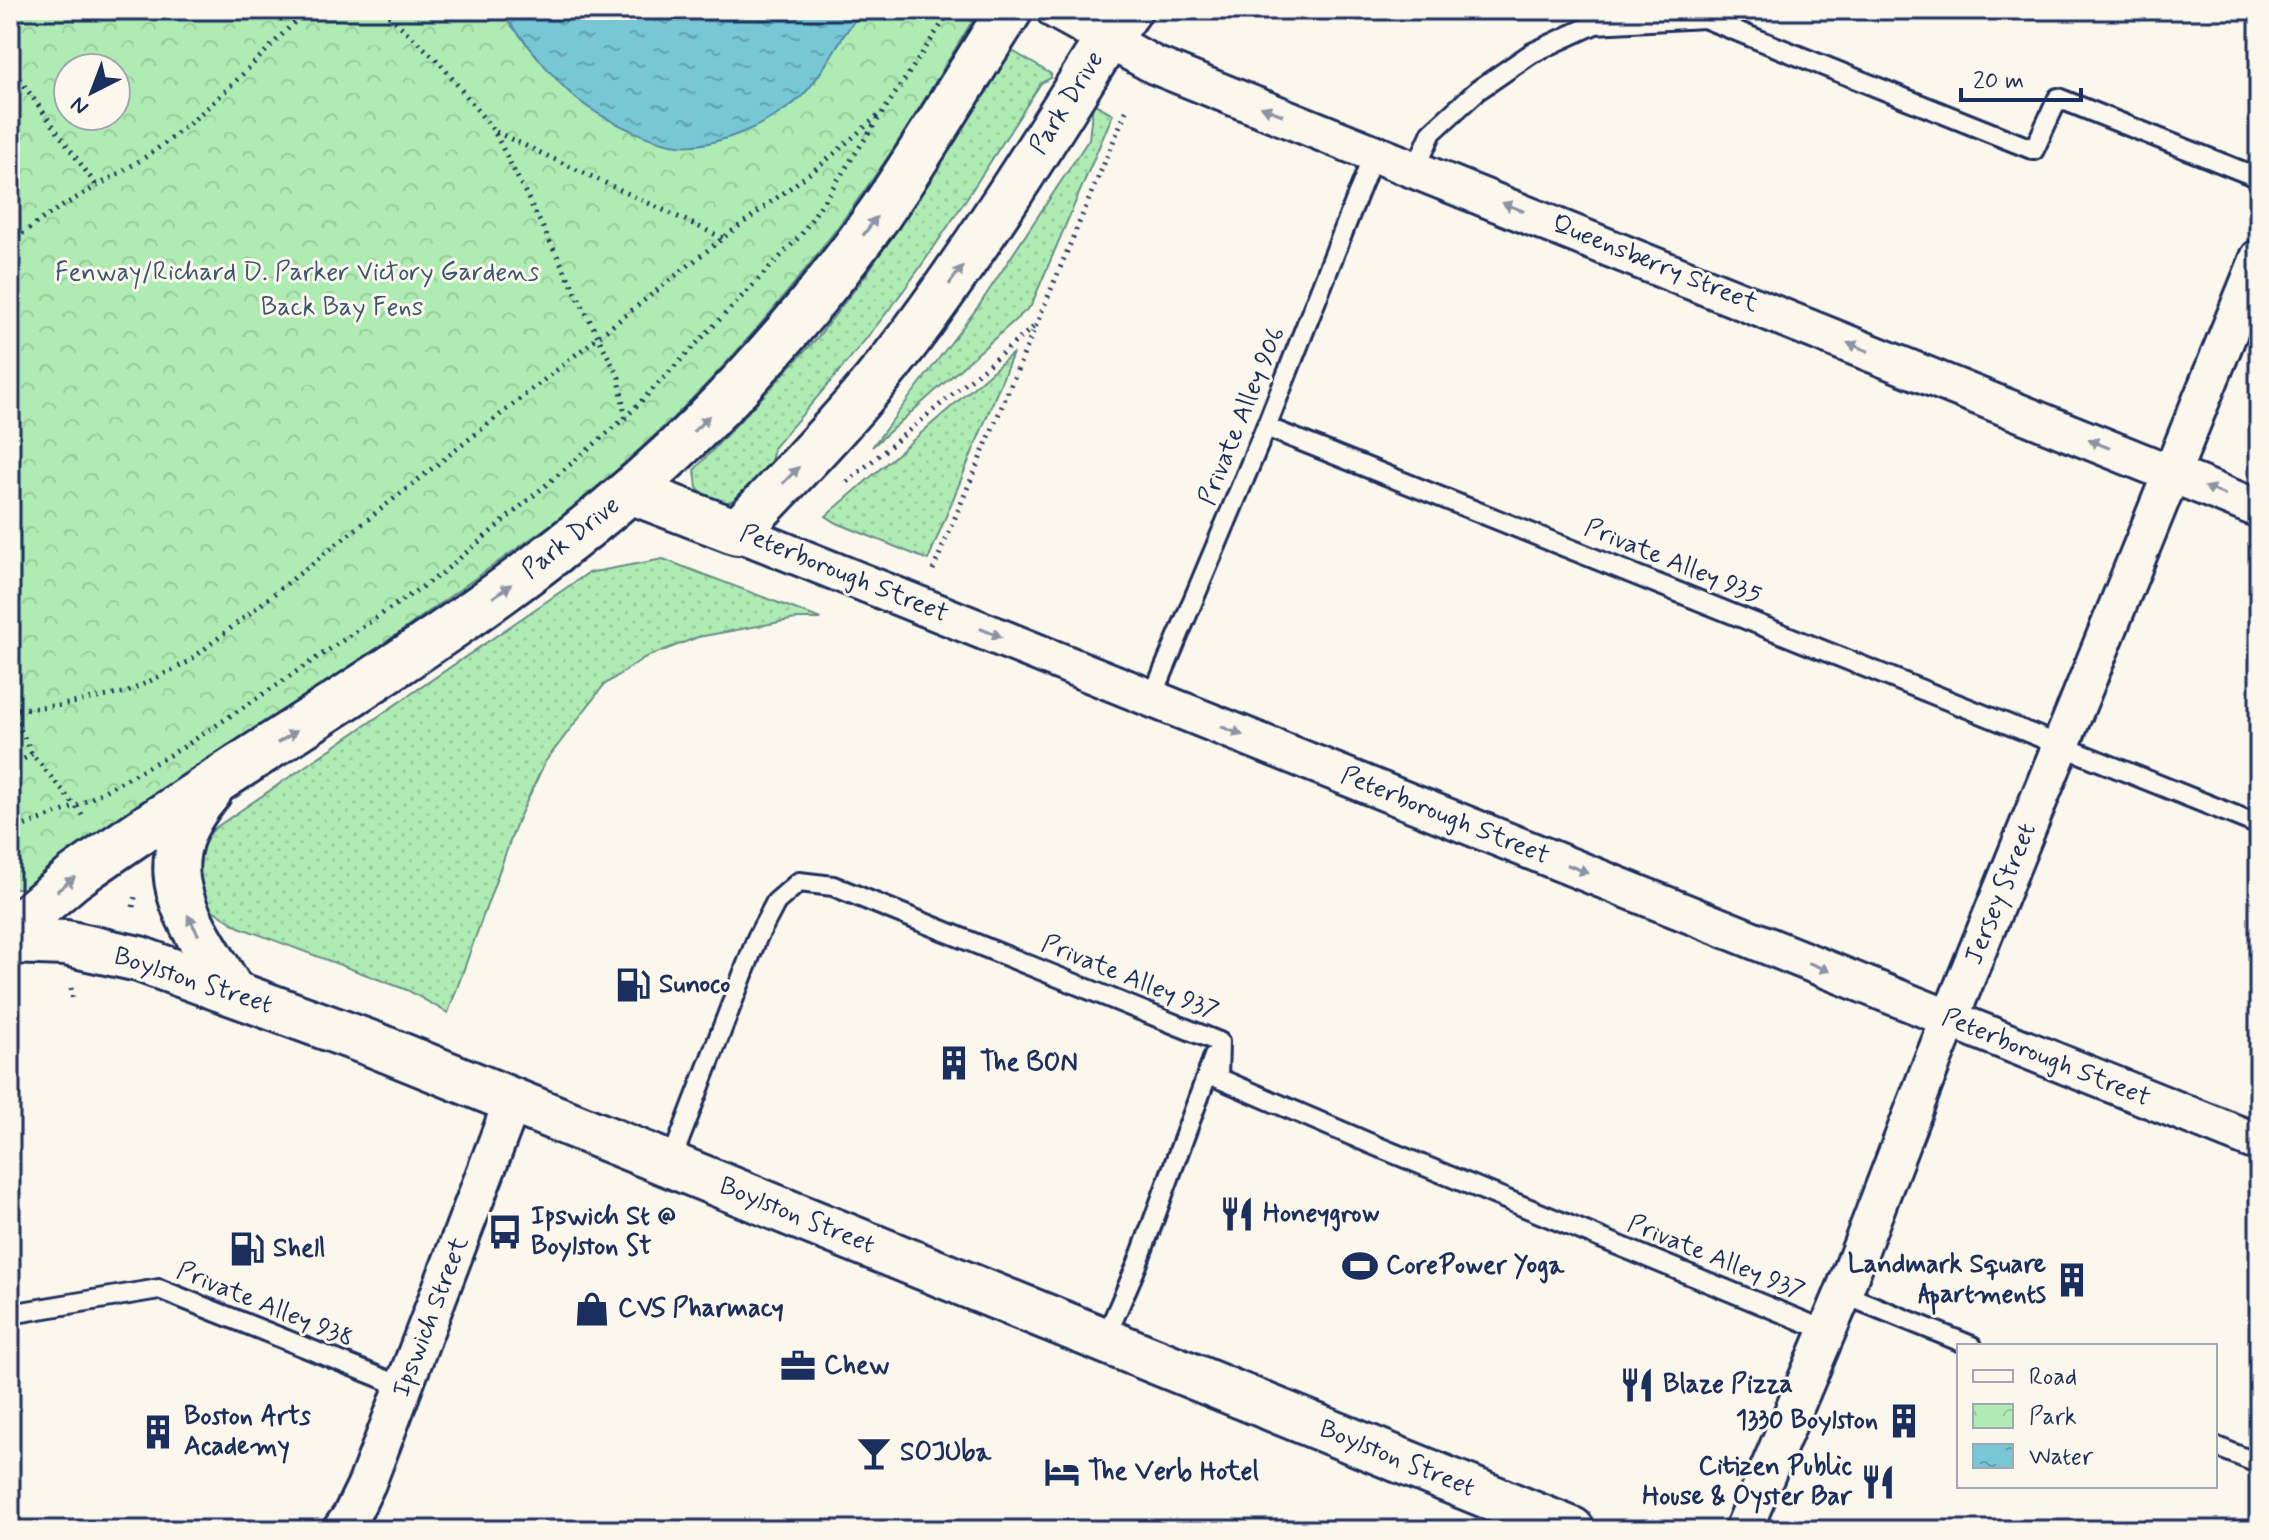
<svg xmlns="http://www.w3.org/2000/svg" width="2269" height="1540" font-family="Mynerve,sans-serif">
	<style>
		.grass { fill: url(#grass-dots); stroke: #658e88; stroke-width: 2 }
		.park { fill: url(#park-crowns); stroke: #658e88; stroke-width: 2; fill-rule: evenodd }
		.water { fill: url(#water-ripples); stroke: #538aa5; stroke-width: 2 }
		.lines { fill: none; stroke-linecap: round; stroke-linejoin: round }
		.lane-casing { stroke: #1b2f5e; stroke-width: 24 }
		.street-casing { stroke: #1b2f5e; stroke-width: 42 }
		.primary-casing { stroke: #1b2f5e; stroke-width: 50 }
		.highway-casing { stroke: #1b2f5e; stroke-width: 50 }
		.path { stroke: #1b2f5e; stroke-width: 5; stroke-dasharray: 2 6; stroke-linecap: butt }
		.lane { stroke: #fbf7ec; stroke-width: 18 }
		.street { stroke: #fbf7ec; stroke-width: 36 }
		.primary { stroke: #fbf7ec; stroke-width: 44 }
		.highway { stroke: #fbf7ec; stroke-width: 44 }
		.oneway { fill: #8b93a5 }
		.labels { text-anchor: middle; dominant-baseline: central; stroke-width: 6; stroke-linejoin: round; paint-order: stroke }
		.street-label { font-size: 26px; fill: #1b2f5e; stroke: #fbf7ec }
		.park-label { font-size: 26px; fill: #39556f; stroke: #fbf7ec }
		.poi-label { font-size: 26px; font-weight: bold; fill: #1b2f5e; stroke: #fbf7ec; text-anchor: start }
	</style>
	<defs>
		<pattern id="grass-dots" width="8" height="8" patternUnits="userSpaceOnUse" patternTransform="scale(2)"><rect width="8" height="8" fill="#afecb3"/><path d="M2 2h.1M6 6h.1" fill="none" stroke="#96cb9c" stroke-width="1.8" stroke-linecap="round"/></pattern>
		<pattern id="park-crowns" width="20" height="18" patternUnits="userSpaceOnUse" patternTransform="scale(2)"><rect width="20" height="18" fill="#afecb3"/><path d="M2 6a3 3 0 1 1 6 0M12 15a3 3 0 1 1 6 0" fill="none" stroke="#96cb9c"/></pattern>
		<pattern id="water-ripples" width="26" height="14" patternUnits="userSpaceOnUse" patternTransform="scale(2)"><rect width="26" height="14" fill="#78c7d5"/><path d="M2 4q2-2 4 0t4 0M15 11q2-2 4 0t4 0" fill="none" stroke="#62a2b0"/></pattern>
	</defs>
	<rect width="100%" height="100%" fill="#fbf7ec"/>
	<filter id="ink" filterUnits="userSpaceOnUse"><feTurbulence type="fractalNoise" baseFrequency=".0125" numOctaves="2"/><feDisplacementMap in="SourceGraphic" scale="16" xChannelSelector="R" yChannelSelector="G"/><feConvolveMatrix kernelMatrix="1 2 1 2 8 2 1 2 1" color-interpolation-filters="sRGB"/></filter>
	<g filter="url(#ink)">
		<!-- grass -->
		<g class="grass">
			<path d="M1011 50 1051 74V78L1041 83C997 151 954 221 906 287 865 343 819 396 773 448 775 465 748 496 731 501 718 506 706 496 697 488L695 469 817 338 868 272Z"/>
			<polygon points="1093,103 1113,114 1031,306 872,447 980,304 1089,139"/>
			<polygon points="1013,353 928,560 837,523 826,516"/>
			<polygon points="663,559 821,619 796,619 698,637 644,658 604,685 545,762 517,822 448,1013 407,990 239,927 208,907 196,887 195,862 201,843 215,828 588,573"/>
		</g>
		<!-- park -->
		<path class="park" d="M10 10H979C946 63 915 119 879 170 784 306 685 420 554 522L43 888H10ZM68 68H116V116H68Z"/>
		<!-- water -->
		<path class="water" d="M497 10H619C640 23 660 18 681 10H863C839 36 826 71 804 94 777 122 710 152 671 144 641 138 590 113 569 92 542 67 523 35 497 10Z"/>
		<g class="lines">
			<!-- lane casing -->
			<g class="lane-casing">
				<g id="lane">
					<polyline points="1416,168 1432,132 1478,90 1532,53 1595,24 1704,18 2034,150 2058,98 2259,178"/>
					<polyline points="1266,427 2259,825"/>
					<polyline points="1152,698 1266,427 1375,151"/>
					<polyline points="670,1164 757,938 776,902 799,882 833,886 1219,1042 1218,1078 1376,1146 1827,1331"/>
					<polyline points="1843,1294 1972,1346"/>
					<polyline points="10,1314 159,1289 404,1387"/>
					<polyline points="1104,1341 1137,1265 1214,1056"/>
					<polyline points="2215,1446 2259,1464"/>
				</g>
			</g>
			<!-- street casing -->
			<g class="street-casing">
				<g id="street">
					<polyline points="1055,10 1154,65 2259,509"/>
					<polyline points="737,532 2259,1143"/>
					<polyline points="341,1530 351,1516 367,1483 513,1100"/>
					<polyline points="1743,1530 1843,1294 1933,1060 2259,258"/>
				</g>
			</g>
			<!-- primary casing -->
			<g class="primary-casing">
				<path id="primary" d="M630 491 737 532C796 470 856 409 908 340 980 244 1043 142 1107 40L1129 10"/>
			</g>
			<!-- highway casing -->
			<g class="highway-casing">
				<g id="highway">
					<path d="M209 792C143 869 190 920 232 992"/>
					<path d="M10 939 34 911 73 878C283 728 516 609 700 426 766 360 826 289 880 213 926 147 966 77 1010 10"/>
					<polyline points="10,941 66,943 139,959 375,1045 1572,1530"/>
				</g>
			</g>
			<!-- path -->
			<g class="path">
				<polyline points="383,10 439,62 494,131 619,378 625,417"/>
				<polyline points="10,66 98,188"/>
				<polyline points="496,132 723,238"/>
				<path d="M10 244C57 202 118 180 169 140 219 101 262 54 307 10"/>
				<polyline points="847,482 1036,325"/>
				<polyline points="933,570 1127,109"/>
				<polyline points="10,708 32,754 85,818"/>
				<polyline points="10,710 62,705 128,692 188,662 723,238 822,164 880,114"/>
				<polyline points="10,767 32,754"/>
				<polyline points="10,831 77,806 182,748 250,703 441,574 625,418 801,235 951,10"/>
				<polyline points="133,907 136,893"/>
				<polyline points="71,988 73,1001"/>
			</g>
			<!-- lane -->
			<use href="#lane" class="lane"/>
			<!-- street -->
			<use href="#street" class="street"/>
			<!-- primary -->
			<use href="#primary" class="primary"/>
			<!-- highway -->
			<use href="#highway" class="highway"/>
		</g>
		<!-- one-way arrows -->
		<defs><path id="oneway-solid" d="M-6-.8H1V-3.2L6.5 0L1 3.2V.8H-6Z" transform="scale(2)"/></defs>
		<g class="oneway">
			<use href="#oneway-solid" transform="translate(1272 111) rotate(-159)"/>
			<use href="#oneway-solid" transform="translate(1513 207) rotate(-158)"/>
			<use href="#oneway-solid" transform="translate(870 226) rotate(-54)"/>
			<use href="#oneway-solid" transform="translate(956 275) rotate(-54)"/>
			<use href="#oneway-solid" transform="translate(1858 347) rotate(-158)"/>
			<use href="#oneway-solid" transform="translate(701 424) rotate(-45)"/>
			<use href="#oneway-solid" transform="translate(2099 444) rotate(-158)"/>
			<use href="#oneway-solid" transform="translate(791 475) rotate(-46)"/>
			<use href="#oneway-solid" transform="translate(2215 491) rotate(-158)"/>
			<use href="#oneway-solid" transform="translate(502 591) rotate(-36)"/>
			<use href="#oneway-solid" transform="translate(991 633) rotate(22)"/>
			<use href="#oneway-solid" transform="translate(1232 731) rotate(22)"/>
			<use href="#oneway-solid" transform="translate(287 737) rotate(-32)"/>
			<use href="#oneway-solid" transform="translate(1578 869) rotate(22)"/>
			<use href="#oneway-solid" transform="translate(66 884) rotate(-38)"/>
			<use href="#oneway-solid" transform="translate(193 925) rotate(-118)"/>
			<use href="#oneway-solid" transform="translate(1819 967) rotate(22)"/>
		</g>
	</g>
	<!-- icons -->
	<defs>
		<g id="fuel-bare" transform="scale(2.76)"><path d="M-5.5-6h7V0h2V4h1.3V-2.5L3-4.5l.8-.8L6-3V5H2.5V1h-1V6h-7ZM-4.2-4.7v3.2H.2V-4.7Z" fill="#1b2f5e" stroke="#fbf7ec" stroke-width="2.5" paint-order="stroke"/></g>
		<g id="building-bare" transform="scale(2.76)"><path d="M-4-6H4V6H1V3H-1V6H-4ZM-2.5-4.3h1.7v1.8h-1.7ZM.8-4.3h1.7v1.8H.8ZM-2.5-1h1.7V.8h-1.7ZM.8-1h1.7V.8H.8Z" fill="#1b2f5e" stroke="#fbf7ec" stroke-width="2.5" paint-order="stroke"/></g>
		<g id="restaurant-bare" transform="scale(2.76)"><path d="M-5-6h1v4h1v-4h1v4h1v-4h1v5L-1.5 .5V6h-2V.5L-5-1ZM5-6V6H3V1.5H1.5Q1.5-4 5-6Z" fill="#1b2f5e" stroke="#fbf7ec" stroke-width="2.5" paint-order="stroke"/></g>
		<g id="bus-bare" transform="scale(2.76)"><path d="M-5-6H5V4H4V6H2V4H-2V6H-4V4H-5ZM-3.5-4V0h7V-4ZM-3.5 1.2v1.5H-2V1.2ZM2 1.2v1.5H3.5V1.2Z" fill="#1b2f5e" stroke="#fbf7ec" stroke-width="2.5" paint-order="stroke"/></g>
		<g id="stadium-bare" transform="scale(2.76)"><path d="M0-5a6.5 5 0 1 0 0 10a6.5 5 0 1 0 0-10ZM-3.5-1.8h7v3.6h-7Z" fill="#1b2f5e" stroke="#fbf7ec" stroke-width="2.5" paint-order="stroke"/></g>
		<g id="shop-bare" transform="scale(2.76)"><path d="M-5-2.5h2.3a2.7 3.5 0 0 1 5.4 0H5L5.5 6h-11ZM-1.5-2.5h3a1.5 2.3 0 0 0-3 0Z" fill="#1b2f5e" stroke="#fbf7ec" stroke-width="2.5" paint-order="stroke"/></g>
		<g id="office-bare" transform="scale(2.76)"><path d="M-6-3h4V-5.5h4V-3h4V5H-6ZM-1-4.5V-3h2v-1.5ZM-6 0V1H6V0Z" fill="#1b2f5e" stroke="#fbf7ec" stroke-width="2.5" paint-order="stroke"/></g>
		<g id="bar-bare" transform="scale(2.76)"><path d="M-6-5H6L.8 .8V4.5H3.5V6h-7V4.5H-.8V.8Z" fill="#1b2f5e" stroke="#fbf7ec" stroke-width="2.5" paint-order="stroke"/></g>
		<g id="hotel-bare" transform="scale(2.76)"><path d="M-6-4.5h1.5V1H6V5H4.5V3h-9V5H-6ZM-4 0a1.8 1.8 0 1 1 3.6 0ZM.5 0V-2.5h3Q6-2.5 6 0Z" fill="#1b2f5e" stroke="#fbf7ec" stroke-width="2.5" paint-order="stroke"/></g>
	</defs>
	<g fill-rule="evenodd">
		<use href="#fuel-bare" x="633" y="985"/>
		<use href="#building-bare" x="954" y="1063"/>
		<use href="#restaurant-bare" x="1237" y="1214"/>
		<use href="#bus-bare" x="505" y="1232"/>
		<use href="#fuel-bare" x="247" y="1249"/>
		<use href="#stadium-bare" x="1360" y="1266"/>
		<use href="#building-bare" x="2072" y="1280"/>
		<use href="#shop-bare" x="592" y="1309"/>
		<use href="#office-bare" x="798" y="1366"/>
		<use href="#restaurant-bare" x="1637" y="1385"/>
		<use href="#building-bare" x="1904" y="1421"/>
		<use href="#building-bare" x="158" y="1432"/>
		<use href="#bar-bare" x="874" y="1453"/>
		<use href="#hotel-bare" x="1062" y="1472"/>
		<use href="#restaurant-bare" x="1878" y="1482"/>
	</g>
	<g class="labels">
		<!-- street labels -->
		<g class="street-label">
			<text transform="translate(1067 103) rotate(-58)">Park Drive</text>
			<text transform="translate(1655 264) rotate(22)">Queensberry Street</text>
			<text transform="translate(1242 416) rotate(-68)">Private Alley 906</text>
			<text transform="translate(571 538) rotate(-38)">Park Drive</text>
			<text transform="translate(1673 562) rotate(22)">Private Alley 935</text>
			<text transform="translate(844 574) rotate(22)">Peterborough Street</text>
			<text transform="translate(1445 816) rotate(22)">Peterborough Street</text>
			<text transform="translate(2001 894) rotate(-68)">Jersey Street</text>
			<text transform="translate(1130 978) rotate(22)">Private Alley 937</text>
			<text transform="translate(193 981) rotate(18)">Boylston Street</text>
			<text transform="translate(2046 1058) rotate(22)">Peterborough Street</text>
			<text transform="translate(797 1216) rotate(22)">Boylston Street</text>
			<text transform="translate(1716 1258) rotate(22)">Private Alley 937</text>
			<text transform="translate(265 1305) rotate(22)">Private Alley 938</text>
			<text transform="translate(431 1317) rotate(-69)">Ipswich Street</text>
			<text transform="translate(1397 1459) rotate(22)">Boylston Street</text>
		</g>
		<!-- park labels -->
		<g class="park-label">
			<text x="297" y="273">Fenway/Richard D. Parker Victory Gardens</text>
			<text x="342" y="308">Back Bay Fens</text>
		</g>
		<!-- poi labels -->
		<g class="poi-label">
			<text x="659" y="985">Sunoco</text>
			<text x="980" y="1063">The BON</text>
			<text x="1263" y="1214">Honeygrow</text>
			<text x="531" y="1217">Ipswich St @<tspan x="531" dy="30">Boylston St</tspan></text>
			<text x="273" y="1249">Shell</text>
			<text x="2046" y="1265" text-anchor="end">Landmark Square<tspan x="2046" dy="30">Apartments</tspan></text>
			<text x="1386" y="1266">CorePower Yoga</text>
			<text x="618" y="1309">CVS Pharmacy</text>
			<text x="824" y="1366">Chew</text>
			<text x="1663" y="1385">Blaze Pizza</text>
			<text x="184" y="1417">Boston Arts<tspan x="184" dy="30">Academy</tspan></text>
			<text x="1878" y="1421" text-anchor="end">1330 Boylston</text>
			<text x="900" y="1453">SOJUba</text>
			<text x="1852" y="1467" text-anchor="end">Citizen Public<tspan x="1852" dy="30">House &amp; Oyster Bar</tspan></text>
			<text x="1088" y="1472">The Verb Hotel</text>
		</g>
	</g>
	<!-- margin -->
	<rect width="2269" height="1540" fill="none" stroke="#fbf7ec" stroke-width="40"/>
	<rect x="20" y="20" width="2229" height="1500" fill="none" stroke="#1b2f5e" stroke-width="3" filter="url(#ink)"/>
	<!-- legend -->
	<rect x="1957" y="1344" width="260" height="144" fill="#fbf7ec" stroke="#a1a7b3" stroke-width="2"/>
	<rect x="1973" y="1370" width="40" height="12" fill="#fbf7ec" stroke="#a1a7b3" stroke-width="2"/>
	<text x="2029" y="1384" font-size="24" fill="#1b2f5e">Road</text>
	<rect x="1973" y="1404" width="40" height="24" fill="url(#park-crowns)" stroke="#a1a7b3" stroke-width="2"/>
	<text x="2029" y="1424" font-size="24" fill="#1b2f5e">Park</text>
	<rect x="1973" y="1444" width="40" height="24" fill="url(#water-ripples)" stroke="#a1a7b3" stroke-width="2"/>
	<text x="2029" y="1464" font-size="24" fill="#1b2f5e">Water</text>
	<!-- north arrow -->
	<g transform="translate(92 92) rotate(222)"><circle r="38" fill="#fbf7ec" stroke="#a1a7b3" stroke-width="2"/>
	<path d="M0-6L14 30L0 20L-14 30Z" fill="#1b2f5e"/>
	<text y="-12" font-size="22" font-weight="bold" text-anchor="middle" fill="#1b2f5e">N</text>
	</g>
	<!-- scale -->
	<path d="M1961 88v12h120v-12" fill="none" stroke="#1b2f5e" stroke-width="4"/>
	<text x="1973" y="88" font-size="24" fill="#1b2f5e" stroke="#fbf7ec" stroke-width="6" paint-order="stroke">20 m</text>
</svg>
